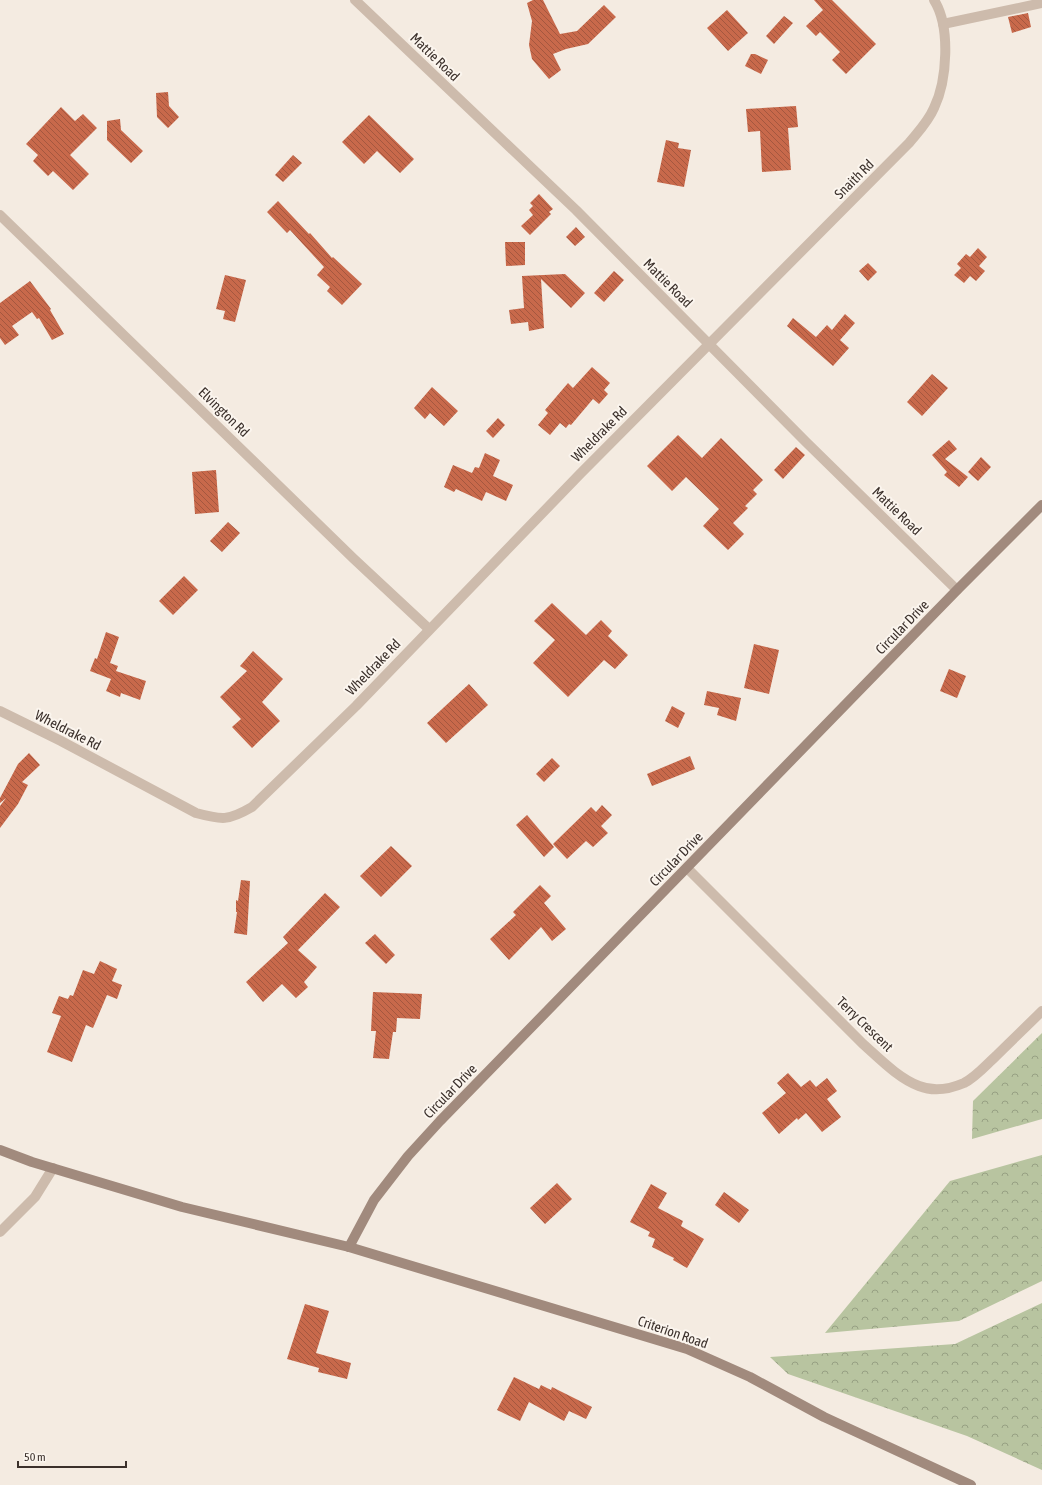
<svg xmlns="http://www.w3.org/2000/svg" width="1042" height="1485" font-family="'Asap Condensed',sans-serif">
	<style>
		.forest { fill: url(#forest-crowns) }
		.building { fill: url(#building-back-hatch) }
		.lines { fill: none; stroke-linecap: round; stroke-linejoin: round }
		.street { stroke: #cdbbac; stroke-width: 10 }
		.secondary { stroke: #a18a7d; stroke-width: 10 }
		.labels { text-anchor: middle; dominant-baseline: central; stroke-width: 4; stroke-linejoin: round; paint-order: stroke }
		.street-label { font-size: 14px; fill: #3b302b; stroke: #fbf5ee }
	</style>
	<defs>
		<pattern id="forest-crowns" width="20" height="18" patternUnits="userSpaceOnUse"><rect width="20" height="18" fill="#b8c4a0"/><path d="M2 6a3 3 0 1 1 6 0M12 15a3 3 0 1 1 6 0" fill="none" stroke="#97a083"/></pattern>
		<pattern id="building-back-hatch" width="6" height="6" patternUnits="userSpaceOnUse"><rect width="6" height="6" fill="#c8694b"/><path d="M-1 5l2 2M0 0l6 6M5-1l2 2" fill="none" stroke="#a4573f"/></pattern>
	</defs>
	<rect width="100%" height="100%" fill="#f4ebe1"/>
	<!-- forest -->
	<g class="forest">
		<polygon points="1042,1033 1042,1119 972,1139 973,1101"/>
		<polygon points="1042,1155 1042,1281 959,1321 825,1333 950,1181"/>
		<polygon points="1042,1303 1042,1470 967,1436 788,1374 770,1357 955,1344"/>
	</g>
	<!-- building -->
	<g class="building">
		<polygon points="533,0 543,0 560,34 577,31 604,5 616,17 588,44 566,49 553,54 561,70 549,79 532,59 529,45 532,21 527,3"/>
		<polygon points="814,0 832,0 876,44 846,74 832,60 840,52 820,32 816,36 806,26 823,10"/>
		<polygon points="727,10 748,33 728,51 707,28"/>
		<polygon points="1028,13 1031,27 1012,33 1008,17"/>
		<polygon points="784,16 793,23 774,44 766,36"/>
		<polygon points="751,54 755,54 768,60 761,74 745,66"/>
		<polygon points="168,92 169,106 179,117 168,128 157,117 156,93"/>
		<polygon points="796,106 798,127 788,128 791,170 762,172 760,131 748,132 746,109"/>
		<polygon points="61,107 75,121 83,114 97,128 70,155 89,174 73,190 53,171 48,176 33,161 38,155 26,144"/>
		<polygon points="369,115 414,159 400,173 377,151 364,164 342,142"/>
		<polygon points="120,119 121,130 143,151 131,163 107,140 107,121"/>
		<polygon points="666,140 679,143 678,148 691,150 684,187 657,182"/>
		<polygon points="293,155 302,163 283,182 275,175"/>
		<polygon points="539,194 553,209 549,212 551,214 530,235 521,226 533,215 529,210 533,206 530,203"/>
		<polygon points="278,201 309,234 310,233 332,258 333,257 362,284 342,305 327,291 330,287 317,275 324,267 290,230 287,233 267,212"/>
		<polygon points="576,227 585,237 575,246 566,237"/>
		<polygon points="505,242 525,242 525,265 506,266"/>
		<polygon points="978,248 987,257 979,266 985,271 976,281 970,276 964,283 954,275 961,268 957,264 966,254 970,257"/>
		<polygon points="868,263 877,272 868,281 859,271"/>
		<polygon points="614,271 624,280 604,302 594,293"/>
		<polygon points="565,274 585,293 571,308 541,279 544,328 529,331 528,322 511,324 509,310 524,308 522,276"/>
		<polygon points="225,275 246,280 235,322 223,319 225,311 216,309"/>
		<polygon points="30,281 51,309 50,310 64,334 52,340 39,318 37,319 32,312 12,326 19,335 5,345 0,338 0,303"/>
		<polygon points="845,314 855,323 840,340 849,348 833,366 787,326 793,318 816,337 827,325 832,330"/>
		<polygon points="592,367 610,383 604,390 608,394 599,404 593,399 571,425 569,424 566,428 560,423 550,435 538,425 548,413 545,410 568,383 573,388"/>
		<polygon points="932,374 948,388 922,416 907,402"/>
		<polygon points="432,387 458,411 444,426 430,413 425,419 414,408"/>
		<polygon points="498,418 505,425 493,438 486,431"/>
		<polygon points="678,435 702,458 721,438 763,480 753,490 757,494 745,506 748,508 733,523 744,534 728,550 703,526 719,509 686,477 672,491 647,466"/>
		<polygon points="949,440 957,449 945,459 968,477 959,487 944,475 947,472 932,455"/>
		<polygon points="796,447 805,455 783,479 774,470"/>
		<polygon points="485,453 500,460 493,476 513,485 506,501 486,492 482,501 456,489 454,492 444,487 453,465 472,473 475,467 479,468"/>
		<polygon points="981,457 991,467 978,481 968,472"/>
		<polygon points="216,470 219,512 195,514 192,472"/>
		<polygon points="228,522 240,533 222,552 210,541"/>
		<polygon points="184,576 198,590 173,615 159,601"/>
		<polygon points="552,603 586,635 601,620 612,631 608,636 628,655 615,669 604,660 568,697 533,663 555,640 534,621"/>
		<polygon points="106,632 119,637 110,663 118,666 116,671 146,681 140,700 121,693 120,697 106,691 111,679 90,671 95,658 97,659"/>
		<polygon points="754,644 779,650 769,694 744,688"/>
		<polygon points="253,651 283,679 262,702 280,721 252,748 232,727 241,719 220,697 247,671 240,666"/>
		<polygon points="949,669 966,676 957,698 940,691"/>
		<polygon points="469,684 488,705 446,743 427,723"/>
		<polygon points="707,691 741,698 736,721 717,715 719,708 704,705"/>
		<polygon points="672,706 685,713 678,728 665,721"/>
		<polygon points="29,753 40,765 22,782 28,785 18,804 0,828 0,806 6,798 0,803 0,798 18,764"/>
		<polygon points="690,756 695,769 652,786 647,774"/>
		<polygon points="552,758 560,766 544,782 536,774"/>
		<polygon points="602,805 612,815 601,826 608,833 593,847 586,841 567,859 553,844 591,807 596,812"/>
		<polygon points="527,815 554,847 544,857 516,825"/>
		<polygon points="391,846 412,866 381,897 360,876"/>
		<polygon points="241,880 250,881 247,935 234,933 237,912 236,912 236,900 238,901"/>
		<polygon points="540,885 551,896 544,903 566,929 552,941 541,927 509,960 490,939 516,915 513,912"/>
		<polygon points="325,893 340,907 298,950 317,967 304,982 308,987 296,998 282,984 263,1002 246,982 288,943 283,937"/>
		<polygon points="375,934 395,955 386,964 365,943"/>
		<polygon points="100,961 117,969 112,981 122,985 117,999 107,995 93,1028 86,1025 72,1062 47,1052 61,1016 52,1013 59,996 68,999 70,995 73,996 83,970 94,974"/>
		<polygon points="373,992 422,994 420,1019 397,1018 396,1032 393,1032 389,1059 373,1058 376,1031 371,1031"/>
		<polygon points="788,1073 801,1087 810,1080 816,1087 827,1078 837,1091 827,1099 841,1117 822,1132 806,1113 798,1120 797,1118 779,1134 762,1113 786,1093 777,1083"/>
		<polygon points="557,1183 572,1199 545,1224 530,1208"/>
		<polygon points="651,1184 667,1193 658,1208 683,1221 681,1226 704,1239 687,1268 673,1260 674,1258 652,1247 655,1239 648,1236 650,1232 630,1222"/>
		<polygon points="724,1192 749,1210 739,1223 715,1205"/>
		<polygon points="305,1304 329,1311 316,1353 351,1363 347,1379 318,1372 319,1368 287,1359"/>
		<polygon points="514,1377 539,1389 541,1385 551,1390 552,1387 592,1407 586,1419 569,1411 564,1421 529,1402 520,1421 497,1410"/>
	</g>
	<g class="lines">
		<!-- street -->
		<g class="street">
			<polyline points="355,0 576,210 806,442 957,590"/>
			<polyline points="943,24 1042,3"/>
			<polyline points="0,215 354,559 429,629"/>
			<path d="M0 711 61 741 196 813C222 820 228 821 252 807L356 706 580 474 909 143C918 132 928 122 934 108 947 81 951 27 934 0"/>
			<path d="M687 868 863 1044C880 1059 898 1078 919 1086 934 1092 950 1089 964 1083 976 1077 986 1065 996 1056 1011 1041 1027 1026 1042 1011"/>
			<polyline points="0,1232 35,1197 53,1168"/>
		</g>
		<!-- secondary -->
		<g class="secondary">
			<polyline points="0,1150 32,1162 182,1207 349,1247 687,1349 750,1377 824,1417 971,1485"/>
			<polyline points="349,1247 374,1200 408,1156 440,1121 957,590 1042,505"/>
		</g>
	</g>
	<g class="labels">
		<!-- street labels -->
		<g class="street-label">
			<text transform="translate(435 57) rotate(44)">Mattie Road</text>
			<text transform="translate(854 179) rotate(-45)">Snaith Rd</text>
			<text transform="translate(668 283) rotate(45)">Mattie Road</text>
			<text transform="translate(224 412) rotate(44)">Elvington Rd</text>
			<text transform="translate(599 434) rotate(-45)">Wheldrake Rd</text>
			<text transform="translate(897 511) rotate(44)">Mattie Road</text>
			<text transform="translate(902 627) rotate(-46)">Circular Drive</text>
			<text transform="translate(373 667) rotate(-46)">Wheldrake Rd</text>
			<text transform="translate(68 730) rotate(27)">Wheldrake Rd</text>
			<text transform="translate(676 859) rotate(-46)">Circular Drive</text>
			<text transform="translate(865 1024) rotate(44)">Terry Crescent</text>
			<text transform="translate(450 1091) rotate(-46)">Circular Drive</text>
			<text transform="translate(673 1332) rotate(19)">Criterion Road</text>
		</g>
	</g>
	<!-- scale -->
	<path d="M18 1461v6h108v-6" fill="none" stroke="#3b302b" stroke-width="2"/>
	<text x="24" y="1461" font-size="12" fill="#3b302b" stroke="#fbf5ee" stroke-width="3" paint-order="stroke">50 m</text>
</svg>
